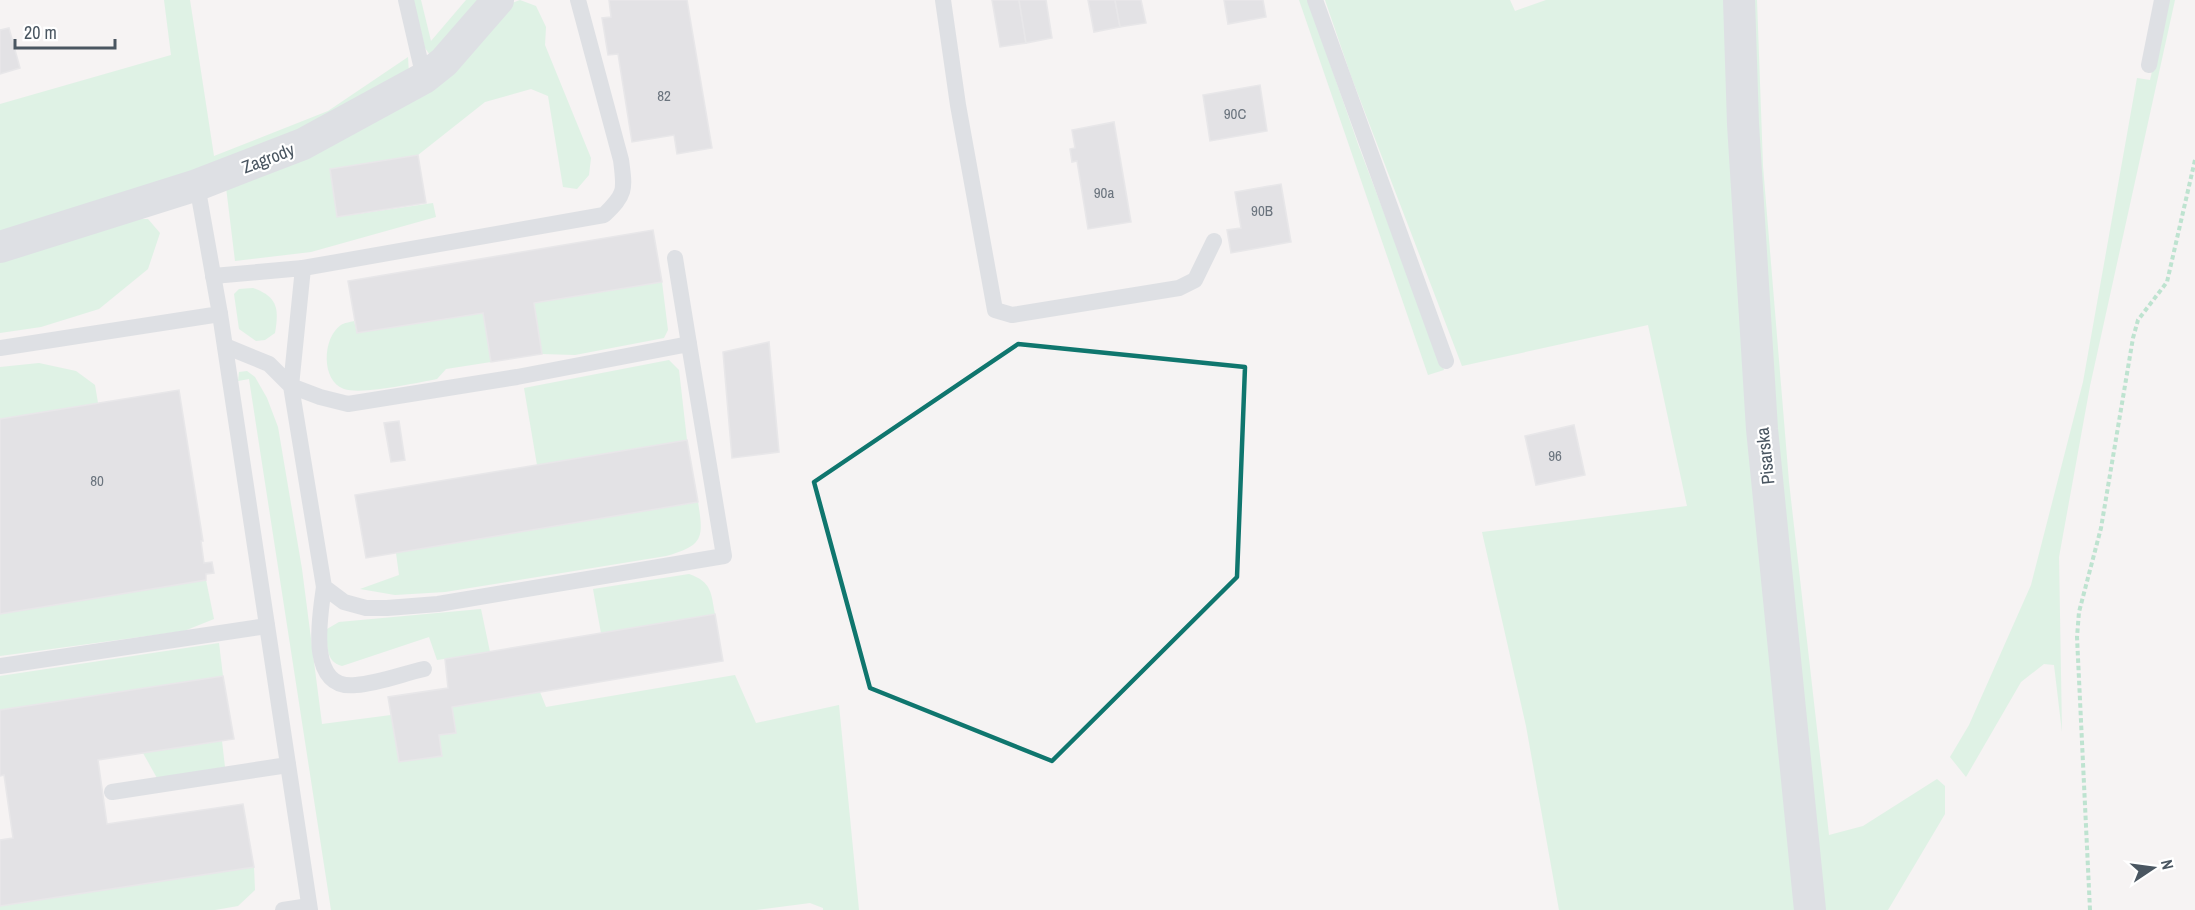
<svg xmlns="http://www.w3.org/2000/svg" width="2195" height="910" font-family="'Archivo Narrow',sans-serif">
	<style>
		.green { fill: #c3f1d5 }
		.building { fill: #cdcfd5; stroke: #d7d9de; stroke-width: 1.5 }
		.lines { fill: none; stroke-linecap: round; stroke-linejoin: round }
		.path { stroke: #7ad0a6; stroke-width: 4; stroke-dasharray: 4.5 3; stroke-linecap: butt }
		.service { stroke: #c1cad2; stroke-width: 16 }
		.minor { stroke: #c1cad2; stroke-width: 32 }
		.marked { fill: none; stroke: #0f766e; stroke-width: 4.5; stroke-linejoin: round }
		.labels { text-anchor: middle; dominant-baseline: central; stroke-width: 4.5; stroke-linejoin: round; paint-order: stroke }
		.number-label { font-size: 15px; fill: #6b747e }
		.street-label { font-size: 18px; fill: #4a5661; stroke: #fff }
	</style>
	<rect width="100%" height="100%" fill="#f5f3f3"/>
	<!-- green -->
	<g class="green">
		<polygon points="164,0 190,0 214,156 328,111 408,57 409,74 249,155 0,233 0,104 171,55"/>
		<polygon points="413,0 421,0 431,41 466,0 486,0 430,55 425,48"/>
		<polygon points="520,0 536,6 546,27 545,45 591,158 589,175 577,189 563,187 548,96 531,89 485,102 418,155 330,169 337,217 433,203 436,217 311,252 235,261 226,187 512,3"/>
		<polygon points="1299,0 1308,0 1359,147 1444,370 1428,375"/>
		<polygon points="1325,0 1510,0 1515,11 1546,0 1729,0 1798,910 1559,910 1526,726 1482,532 1687,506 1648,325 1462,366 1351,76"/>
		<polygon points="1746,0 1757,0 1763,166 1789,482 1829,835 1863,826 1937,779 1945,786 1945,814 1888,910 1817,910 1774,465"/>
		<polygon points="2169,0 2175,0 2090,386 2059,557 2062,732 2054,665 2044,664 2021,682 1966,777 1950,757 1969,725 2031,585 2083,382 2137,78 2150,80"/>
		<polygon points="125,219 148,219 160,233 148,269 99,309 41,327 0,333 0,259"/>
		<polygon points="662,282 668,330 664,338 575,355 542,354 534,303"/>
		<path d="M253 288C278 297 279 309 275 333L265 340 256 341 239 329 234 294 239 289Z"/>
		<path d="M483 313 491 362 446 369 437 379C415 383 363 395 344 389 321 381 322 338 341 325 344 323 350 322 354 321L357 333Z"/>
		<polygon points="669,360 679,370 687,440 537,465 524,388"/>
		<polygon points="39,363 76,371 95,385 98,403 0,419 0,367"/>
		<polygon points="247,371 255,377 267,398 278,427 302,569 322,724 391,715 399,762 441,756 439,735 456,732 452,707 540,692 546,707 735,675 756,723 839,705 859,910 823,910 823,908 810,903 756,910 331,910 249,379 238,381 239,372"/>
		<path d="M698 502C704 539 703 545 666 556L445 592 395 595 360 589 399 575 396 553Z"/>
		<path d="M689 574C712 582 711 593 715 614L601 633 593 589Z"/>
		<polygon points="206,580 214,619 184,631 0,656 0,614"/>
		<path d="M481 609 490 652 437 660 429 637 342 666C325 662 327 643 327 629L339 622Z"/>
		<polygon points="219,643 223,676 0,710 0,676"/>
		<polygon points="222,741 225,767 157,778 143,753"/>
		<polygon points="254,867 255,890 238,906 215,910 0,910 0,906"/>
	</g>
	<!-- building -->
	<g class="building">
		<polygon points="609,0 687,0 712,148 677,154 674,135 632,142 618,54 608,55 602,18 611,17"/>
		<polygon points="992,0 1019,0 1026,43 1000,47"/>
		<polygon points="1019,0 1046,0 1052,38 1026,43"/>
		<polygon points="1088,0 1115,0 1120,27 1094,32"/>
		<polygon points="1115,0 1141,0 1146,23 1120,27"/>
		<polygon points="1224,0 1263,0 1266,17 1228,24"/>
		<polygon points="9,28 20,68 0,74 0,30"/>
		<polygon points="1260,85 1267,131 1210,141 1203,95"/>
		<polygon points="1114,122 1131,222 1088,229 1077,161 1072,162 1070,149 1075,148 1072,130"/>
		<polygon points="418,155 426,203 337,217 330,169"/>
		<polygon points="1281,184 1291,242 1231,253 1227,230 1241,228 1235,192"/>
		<polygon points="653,230 662,282 534,303 542,354 491,362 483,313 357,333 348,281"/>
		<polygon points="769,342 779,452 732,458 723,352"/>
		<polygon points="179,390 203,541 201,541 204,563 212,562 214,573 206,574 206,580 0,614 0,419"/>
		<polygon points="399,421 405,460 391,462 384,423"/>
		<polygon points="1574,425 1585,475 1536,485 1525,436"/>
		<polygon points="687,440 698,502 366,558 355,495"/>
		<polygon points="715,614 723,661 452,707 456,733 439,735 442,756 399,762 388,697 448,688 445,659"/>
		<polygon points="223,676 234,739 98,760 107,824 243,804 254,867 0,906 0,840 13,838 4,775 0,776 0,710"/>
	</g>
	<g class="lines">
		<!-- path -->
		<polyline class="path" points="2090,910 2077,637 2079,612 2101,528 2133,338 2138,320 2167,282 2195,160"/>
		<!-- service -->
		<g class="service">
			<polyline points="406,0 424,78"/>
			<polyline points="943,0 958,105 995,310 1012,315 1179,288 1195,280 1214,241"/>
			<polyline points="1315,0 1446,361"/>
			<polyline points="2149,65 2162,0"/>
			<polyline points="675,258 689,344"/>
			<path d="M303 268 604 215C626 194 625 190 621 160L578 0"/>
			<polyline points="213,276 303,268 291,386 320,397 348,404 517,377 689,344 724,556 438,604 387,608 366,608 344,602 324,587 291,386 269,364 225,346"/>
			<polyline points="220,314 310,910"/>
			<polyline points="0,348 220,314 197,185"/>
			<path d="M324 587C320 615 306 691 356 685 379 683 402 674 424 669"/>
			<polyline points="0,666 267,626"/>
			<polyline points="112,792 288,765"/>
			<polyline points="283,910 309,906"/>
		</g>
		<!-- minor -->
		<g class="minor">
			<polyline points="1739,0 1743,124 1762,429 1810,910"/>
			<polyline points="0,247 197,185 303,144 424,78 444,62 498,0"/>
		</g>
	</g>
	<!-- marked area -->
	<path d="M0 0H2195V910H0ZM1018 344 1245 367 1237 577 1052 761 870 688 814 482Z" fill="#f5f3f3" fill-opacity=".55" fill-rule="evenodd"/>
	<path class="marked" d="M1018 344 1245 367 1237 577 1052 761 870 688 814 482Z"/>
	<g class="labels">
		<!-- number labels -->
		<g class="number-label">
			<text x="664" y="95">82</text>
			<text x="1235" y="113">90C</text>
			<text x="1104" y="192">90a</text>
			<text x="1262" y="210">90B</text>
			<text x="1555" y="455">96</text>
			<text x="97" y="480">80</text>
		</g>
		<!-- street labels -->
		<g class="street-label">
			<text transform="translate(268 158) rotate(-21)">Zagrody</text>
			<text transform="translate(1765 456) rotate(-96)">Pisarska</text>
		</g>
	</g>
	<!-- north arrow -->
	<g transform="translate(2153 868) rotate(77)" stroke="#ffffff" stroke-width="4.5" paint-order="stroke">
	<path d="M0-4.5L10 22L0 15L-10 22Z" fill="#4a5661"/>
	<text y="-9" font-size="16" font-weight="bold" text-anchor="middle" fill="#4a5661">N</text>
	</g>
	<!-- scale -->
	<path d="M15 39v9h100v-9" fill="none" stroke="#4a5661" stroke-width="3"/>
	<text x="24" y="39" font-size="18" fill="#4a5661" stroke="#ffffff" stroke-width="4.5" paint-order="stroke">20 m</text>
</svg>
